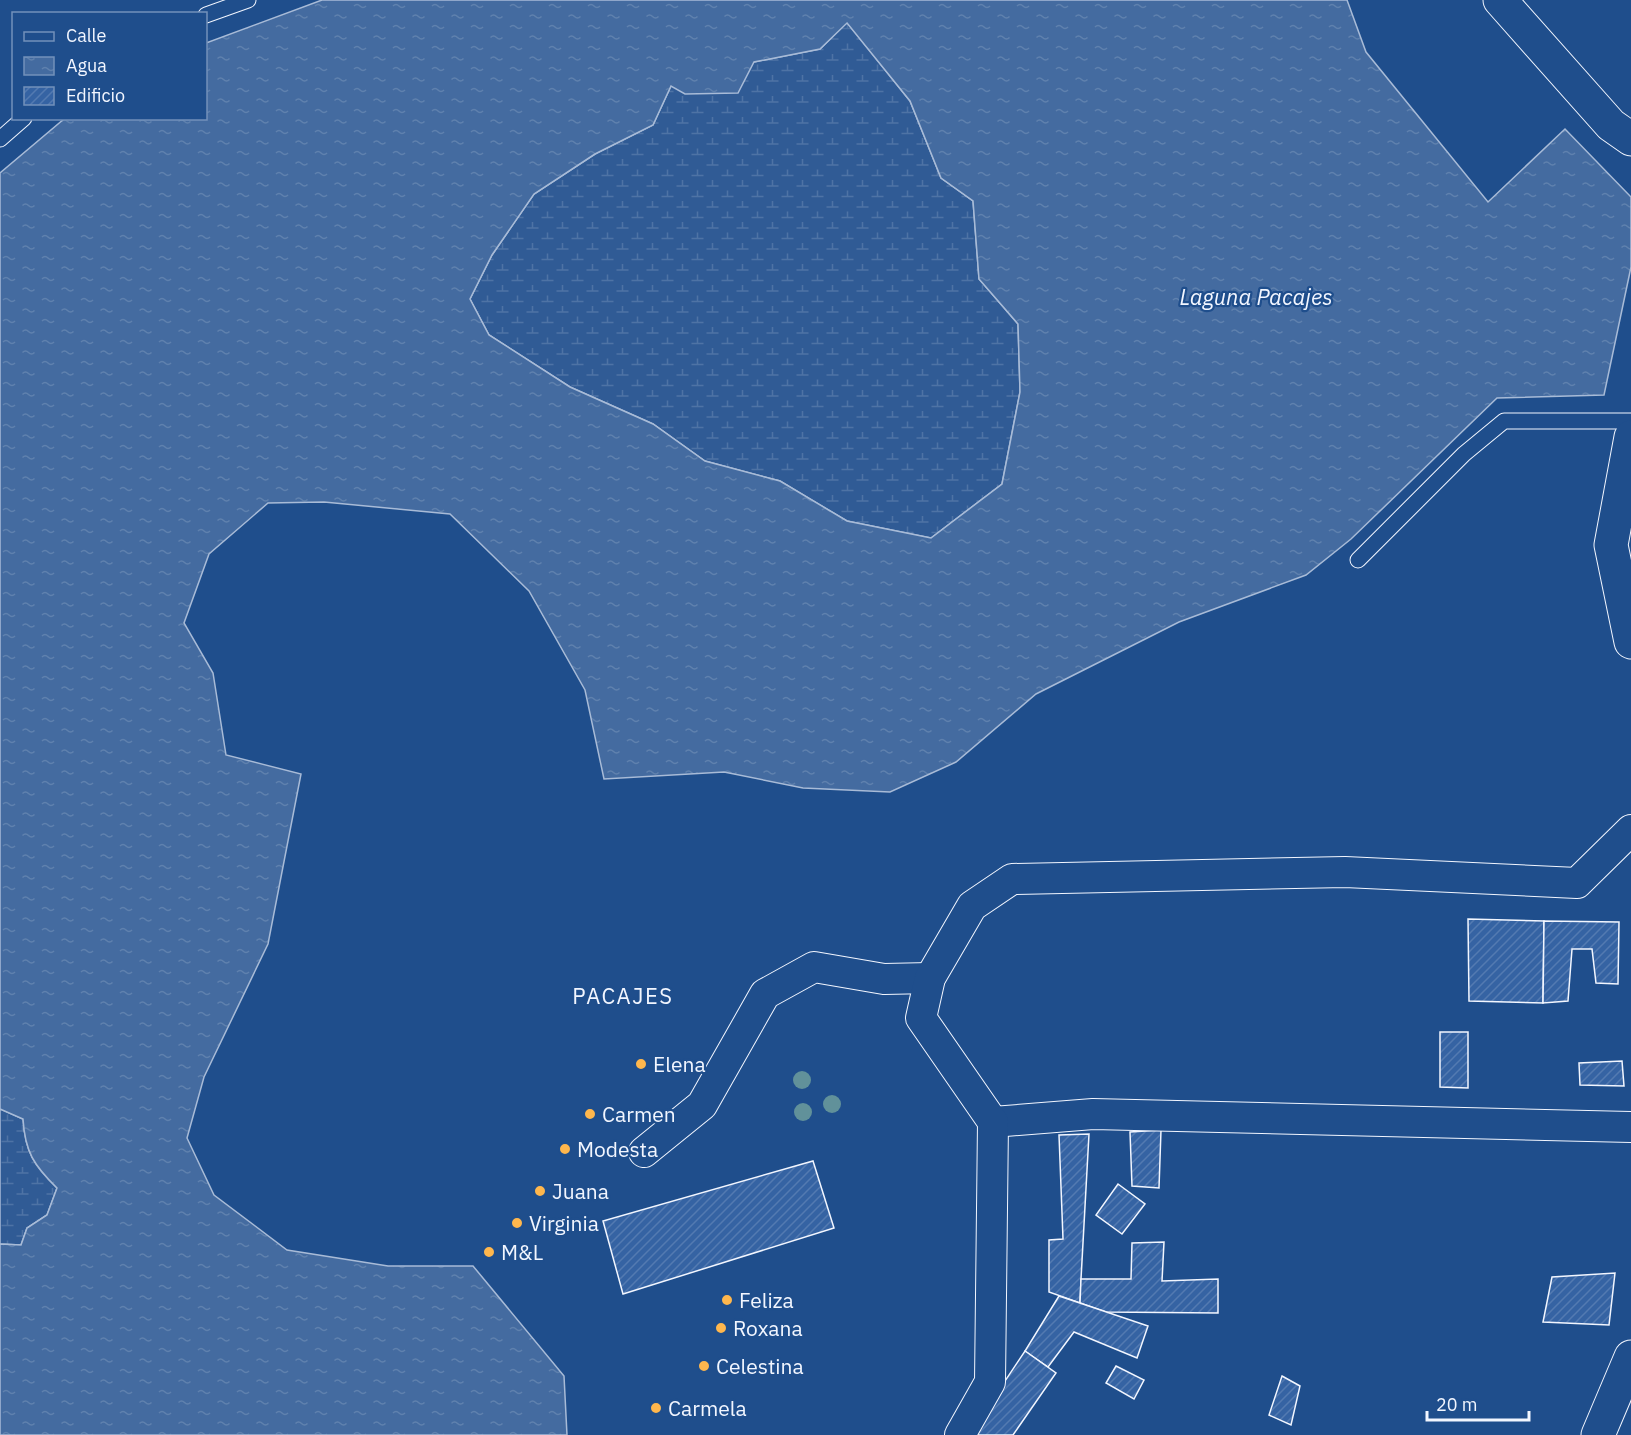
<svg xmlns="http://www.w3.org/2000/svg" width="1631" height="1435" font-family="'IBM Plex Sans',sans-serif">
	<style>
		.wetland { fill: url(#wetland-marsh); stroke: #a8bbd7; stroke-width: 1.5 }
		.water { fill: url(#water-ripples); stroke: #a8bbd7; stroke-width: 1.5; fill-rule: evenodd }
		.building { fill: url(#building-hatch); stroke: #f2f6ff; stroke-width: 1.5 }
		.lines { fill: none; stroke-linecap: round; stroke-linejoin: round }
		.lane-casing { stroke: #f2f6ff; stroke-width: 17 }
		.street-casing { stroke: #f2f6ff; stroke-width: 32 }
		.secondary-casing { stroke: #f2f6ff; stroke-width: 35 }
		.lane { stroke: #1f4e8c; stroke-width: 15 }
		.street { stroke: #1f4e8c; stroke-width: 30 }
		.secondary { stroke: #1f4e8c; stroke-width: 33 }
		.tree { fill: #61919a }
		.poi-dot { fill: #ffb74d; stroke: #1f4e8c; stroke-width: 2 }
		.labels { text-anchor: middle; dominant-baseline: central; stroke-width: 4.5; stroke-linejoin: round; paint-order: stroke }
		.poi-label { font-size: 21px; fill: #f2f6ff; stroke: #1f4e8c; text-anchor: start }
		.water-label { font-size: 22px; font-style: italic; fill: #f2f6ff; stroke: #1f4e8c }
		.neighbourhood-label { font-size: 22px; letter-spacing: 1.5px; fill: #f2f6ff; stroke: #1f4e8c }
	</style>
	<defs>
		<pattern id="wetland-marsh" width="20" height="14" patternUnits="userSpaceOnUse" patternTransform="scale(1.5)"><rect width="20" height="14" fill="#305b95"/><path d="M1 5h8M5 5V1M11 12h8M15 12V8" fill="none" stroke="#4e73a5"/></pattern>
		<pattern id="water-ripples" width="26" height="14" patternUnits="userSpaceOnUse" patternTransform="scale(1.5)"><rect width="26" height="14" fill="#446ba0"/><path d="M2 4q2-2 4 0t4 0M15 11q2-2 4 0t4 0" fill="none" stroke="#5f81ae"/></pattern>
		<pattern id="building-hatch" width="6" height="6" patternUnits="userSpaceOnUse" patternTransform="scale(1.5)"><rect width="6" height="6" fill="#3563a3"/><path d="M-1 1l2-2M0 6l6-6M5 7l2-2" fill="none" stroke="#537ab1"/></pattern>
	</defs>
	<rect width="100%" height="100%" fill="#1f4e8c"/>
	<!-- wetland -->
	<g class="wetland">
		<polygon points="847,22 910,101 941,178 973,201 979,279 1018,324 1020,392 1002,484 931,538 847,521 780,481 705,461 653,424 570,387 489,335 470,299 492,255 534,194 595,154 653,125 671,86 754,62 820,49"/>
		<path d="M0 1109 23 1119C25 1152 34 1166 57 1188L47 1215 27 1228 21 1245 0 1244Z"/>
	</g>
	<!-- water -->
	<path class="water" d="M322 0H1347L1366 52 1488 202 1565 129 1631 197V267L1604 395 1497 398 1351 539 1306 575 1179 622 1036 694 956 762 890 792 803 788 724 772 604 779 585 690 529 591 450 514 324 502 268 503 209 554 184 623 213 673 226 755 301 774 268 944 204 1077 187 1138 214 1195 287 1250 388 1266H473L564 1376 567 1435H0V1244L21 1245 27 1228 47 1215 57 1188C34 1165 25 1152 23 1119L0 1109V173L64 119 206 118V43ZM847 23 910 101 941 178 973 201 979 279 1018 324 1020 392 1002 484 931 538 847 521 780 481 705 461 653 424 570 387 489 335 470 299 492 255 534 194 595 154 653 125 671 86 685 94 738 93 754 62 820 49Z"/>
	<!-- building -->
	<g class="building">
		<polygon points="1468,919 1544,921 1543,1003 1469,1001"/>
		<polygon points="1544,921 1619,922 1618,984 1596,983 1592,949 1572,949 1568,1001 1543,1003"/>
		<polygon points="1440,1032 1468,1032 1468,1088 1440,1087"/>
		<polygon points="1622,1061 1624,1086 1580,1085 1579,1063"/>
		<polygon points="1161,1130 1159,1188 1132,1186 1130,1132"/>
		<polygon points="1089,1134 1081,1279 1080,1303 1049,1292 1049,1240 1063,1239 1059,1135"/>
		<polygon points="813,1161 834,1228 623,1294 603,1221"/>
		<polygon points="1118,1184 1145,1204 1122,1234 1096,1215"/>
		<polygon points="1164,1242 1162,1281 1218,1279 1218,1313 1106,1312 1080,1303 1081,1279 1131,1279 1132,1243"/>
		<polygon points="1615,1273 1609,1325 1543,1322 1552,1277"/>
		<polygon points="1059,1296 1148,1326 1137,1358 1074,1332 1048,1367 1025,1351"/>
		<polygon points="1025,1351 1056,1373 1013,1435 969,1435"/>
		<polygon points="1116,1366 1144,1380 1134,1399 1106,1383"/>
		<polygon points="1282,1376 1300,1386 1291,1425 1269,1415"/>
	</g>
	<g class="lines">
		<!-- lane casing -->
		<g class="lane-casing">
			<g id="lane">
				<polyline points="206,15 248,0"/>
				<polyline points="0,139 24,118"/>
				<polyline points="1358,560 1464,454 1504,421 1631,421"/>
			</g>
		</g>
		<!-- street casing -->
		<g class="street-casing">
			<g id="street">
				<polyline points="993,1122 1093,1114 1631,1127"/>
				<polyline points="644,1152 702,1105 765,994 814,967 884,979 930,978"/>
				<polyline points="960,1435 990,1382 993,1122 921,1018 930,978 972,906 1012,879 1345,872 1577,883 1631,830"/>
			</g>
		</g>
		<!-- secondary casing -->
		<g class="secondary-casing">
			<g id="secondary">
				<polyline points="1500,0 1611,125 1631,139"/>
				<polyline points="1631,437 1611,545 1631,642"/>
				<polyline points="1598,1435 1631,1357"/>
			</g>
		</g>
		<!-- lane -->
		<use href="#lane" class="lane"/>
		<!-- street -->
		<use href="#street" class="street"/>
		<!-- secondary -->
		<use href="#secondary" class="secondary"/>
	</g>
	<!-- trees -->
	<g class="tree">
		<circle cx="802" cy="1080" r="9"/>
		<circle cx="832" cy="1104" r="9"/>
		<circle cx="803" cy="1112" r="9"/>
	</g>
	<!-- markers -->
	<g class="poi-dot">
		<circle cx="641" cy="1064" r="6"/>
		<circle cx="590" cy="1114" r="6"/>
		<circle cx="565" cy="1149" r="6"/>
		<circle cx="540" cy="1191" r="6"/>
		<circle cx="517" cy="1223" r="6"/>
		<circle cx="489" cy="1252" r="6"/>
		<circle cx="727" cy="1300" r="6"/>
		<circle cx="721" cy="1328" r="6"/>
		<circle cx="704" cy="1366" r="6"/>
		<circle cx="656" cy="1408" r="6"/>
	</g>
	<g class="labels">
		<!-- poi labels -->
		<g class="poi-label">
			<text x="653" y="1064">Elena</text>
			<text x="602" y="1114">Carmen</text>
			<text x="577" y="1149">Modesta</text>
			<text x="552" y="1191">Juana</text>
			<text x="529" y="1223">Virginia</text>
			<text x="501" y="1252">M&amp;L</text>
			<text x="739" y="1300">Feliza</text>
			<text x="733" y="1328">Roxana</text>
			<text x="716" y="1366">Celestina</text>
			<text x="668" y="1408">Carmela</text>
		</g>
		<!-- water labels -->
		<g class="water-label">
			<text x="1256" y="296">Laguna Pacajes</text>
		</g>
		<!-- neighbourhood labels -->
		<g class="neighbourhood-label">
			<text x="623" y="995">PACAJES</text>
		</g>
	</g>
	<!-- legend -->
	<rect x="12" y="12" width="195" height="108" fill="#1f4e8c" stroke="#7391ba" stroke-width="1.5"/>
	<rect x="24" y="32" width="30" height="9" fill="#1f4e8c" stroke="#7391ba" stroke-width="1.5"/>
	<text x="66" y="42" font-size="18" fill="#f2f6ff">Calle</text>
	<rect x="24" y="57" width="30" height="18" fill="url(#water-ripples)" stroke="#7391ba" stroke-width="1.5"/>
	<text x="66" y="72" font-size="18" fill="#f2f6ff">Agua</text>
	<rect x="24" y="87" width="30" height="18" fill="url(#building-hatch)" stroke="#7391ba" stroke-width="1.5"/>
	<text x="66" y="102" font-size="18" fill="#f2f6ff">Edificio</text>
	<!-- scale -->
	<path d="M1427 1411v9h102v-9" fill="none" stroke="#f2f6ff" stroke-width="3"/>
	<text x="1436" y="1411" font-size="18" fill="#f2f6ff" stroke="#1f4e8c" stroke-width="4.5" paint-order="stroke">20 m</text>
</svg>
